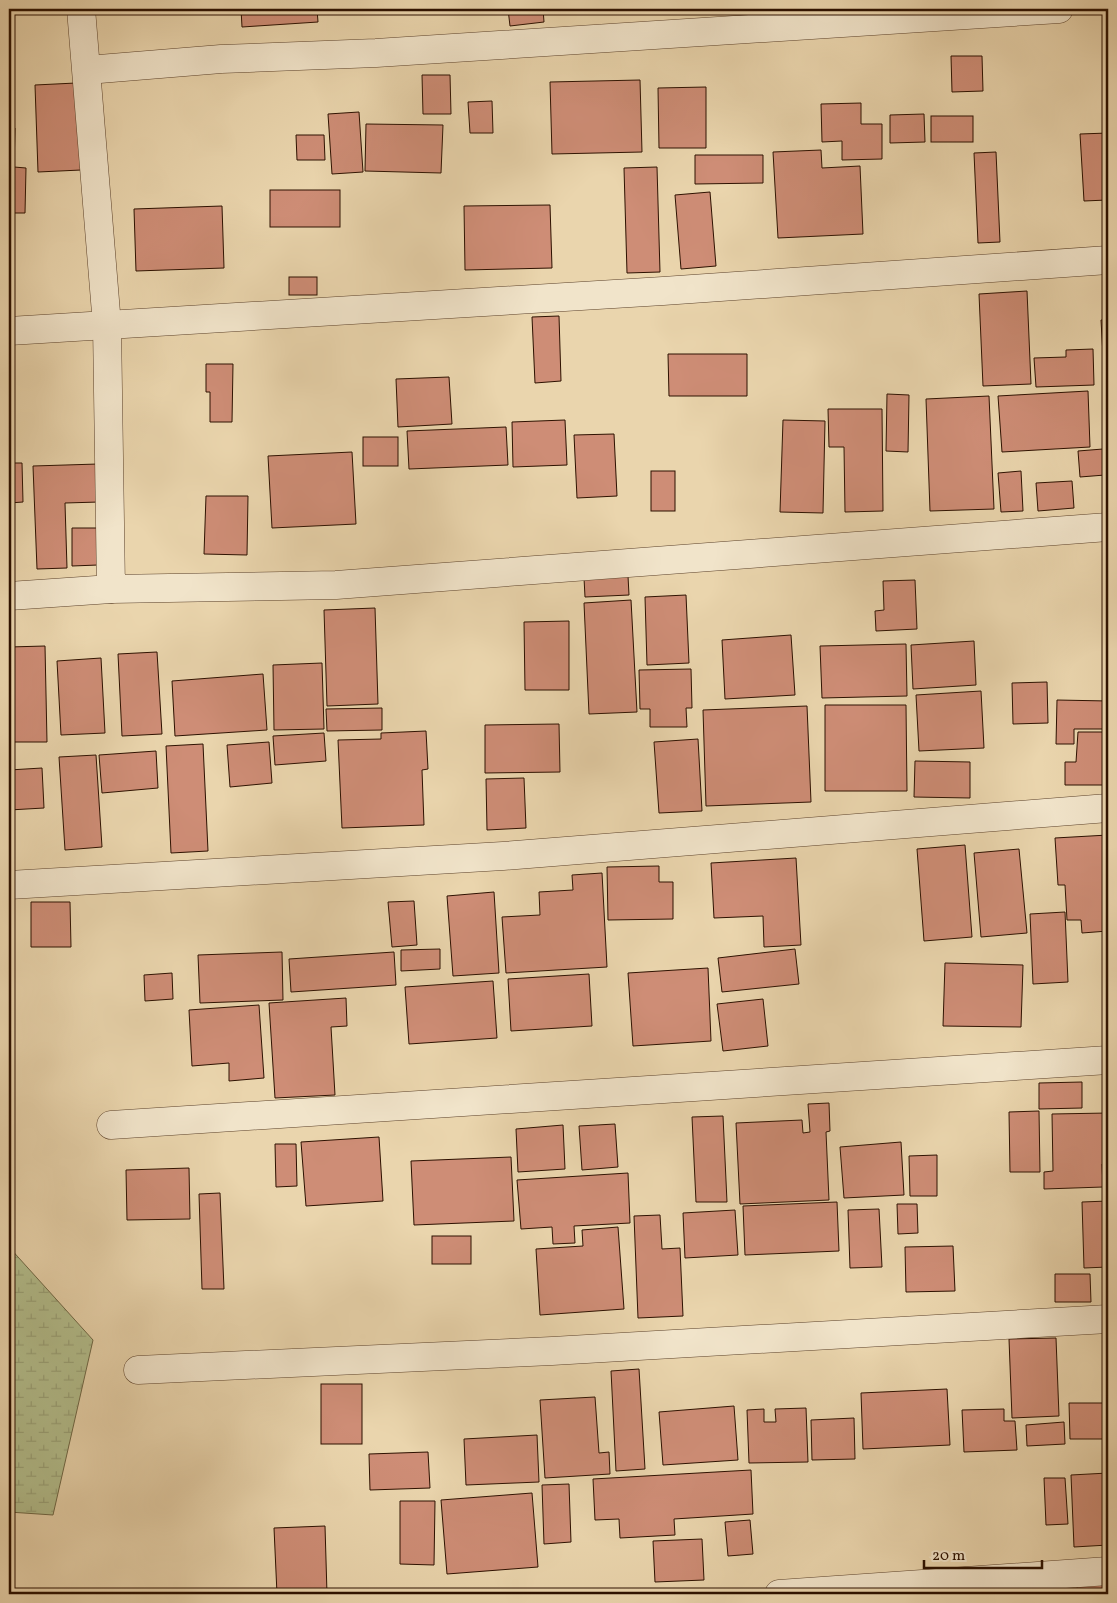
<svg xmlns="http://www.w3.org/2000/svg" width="1117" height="1603" font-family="Vollkorn,serif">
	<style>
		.wetland { fill: url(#wetland-marsh); stroke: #706846 }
		.building { fill: #ce8d76; stroke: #2d1100 }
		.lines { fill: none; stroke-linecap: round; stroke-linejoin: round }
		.street-casing { stroke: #5c422b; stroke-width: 29 }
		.street { stroke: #f1e4ca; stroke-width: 28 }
	</style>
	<defs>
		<pattern id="wetland-marsh" width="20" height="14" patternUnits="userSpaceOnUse" patternTransform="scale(1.25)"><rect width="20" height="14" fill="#b3be8d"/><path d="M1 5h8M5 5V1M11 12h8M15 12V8" fill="none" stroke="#9aa278"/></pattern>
	</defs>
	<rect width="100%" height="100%" fill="#ead5ad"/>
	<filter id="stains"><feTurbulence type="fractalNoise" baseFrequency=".004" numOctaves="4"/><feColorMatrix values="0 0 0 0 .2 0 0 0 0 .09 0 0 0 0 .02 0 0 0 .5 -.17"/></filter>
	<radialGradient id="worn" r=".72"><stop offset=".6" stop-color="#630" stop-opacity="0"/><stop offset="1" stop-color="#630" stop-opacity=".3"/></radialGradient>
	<!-- wetland -->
	<polygon class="wetland" points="9,1247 93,1340 53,1515 9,1512"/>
	<!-- building -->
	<g class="building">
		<polygon points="241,9 317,9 318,22 242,27"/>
		<polygon points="331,9 401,9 401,12 331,13"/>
		<polygon points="508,9 543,9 544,22 510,26"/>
		<polygon points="951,56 982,56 983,91 952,92"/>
		<polygon points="422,75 450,75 451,114 423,114"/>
		<polygon points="640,80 642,152 552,154 550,82"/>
		<polygon points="76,83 81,170 38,172 35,85"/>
		<polygon points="706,87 706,148 659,148 658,88"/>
		<polygon points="492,101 493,133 470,133 468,102"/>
		<polygon points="861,103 861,124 882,124 882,159 842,160 842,141 822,142 821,104"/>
		<polygon points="359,112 363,172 332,174 328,114"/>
		<polygon points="924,114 925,142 890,143 890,115"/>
		<rect x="931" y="116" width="42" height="26"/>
		<polygon points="366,124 443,125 441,173 365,171"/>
		<polygon points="9,128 15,128 14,167 26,168 25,213 9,213"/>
		<polygon points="1108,133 1108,220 1107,200 1084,201 1080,134"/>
		<polygon points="296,135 324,135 325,160 297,160"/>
		<polygon points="821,150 822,168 860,166 863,234 778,238 773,152"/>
		<polygon points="996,152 1000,242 978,243 974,153"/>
		<polygon points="695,155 763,155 763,183 695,184"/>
		<polygon points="657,167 660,272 627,273 624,168"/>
		<rect x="270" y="190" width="70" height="37"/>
		<polygon points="710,192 716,266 681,269 675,195"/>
		<polygon points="550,205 552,268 465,270 464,206"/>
		<polygon points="222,206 224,268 136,271 134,209"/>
		<rect x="289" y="277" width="28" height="18"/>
		<polygon points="1027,291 1031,384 983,386 979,294"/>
		<polygon points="559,316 561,381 535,383 532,317"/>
		<polygon points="1101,320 1108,320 1108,373 1104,373"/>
		<polygon points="1093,349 1094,385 1036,387 1034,358 1066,357 1066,350"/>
		<polygon points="668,354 747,354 747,396 669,396"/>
		<polygon points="206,364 233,364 232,422 210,422 210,392 206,392"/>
		<polygon points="449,377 452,424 398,427 396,379"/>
		<polygon points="1088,391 1090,447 1002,452 998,396"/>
		<polygon points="887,394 909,395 908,452 886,451"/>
		<polygon points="989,396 994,509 930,511 926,399"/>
		<polygon points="828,409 882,409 883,511 845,512 844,447 829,447"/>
		<polygon points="565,420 567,465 513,467 512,422"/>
		<polygon points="783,420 825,421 823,513 780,512"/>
		<polygon points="506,427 508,465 409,469 407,431"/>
		<polygon points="614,434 617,496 577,498 574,435"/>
		<rect x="363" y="437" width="35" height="29"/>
		<polygon points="1103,449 1105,475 1080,477 1078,451"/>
		<polygon points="352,452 356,524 272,528 268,456"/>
		<polygon points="9,463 22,463 23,502 9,503"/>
		<polygon points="98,464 99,502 65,503 67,568 37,569 33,466"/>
		<rect x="651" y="471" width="24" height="40"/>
		<polygon points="1021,471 1023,511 1001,512 998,473"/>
		<polygon points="1072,481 1074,508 1038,511 1036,483"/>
		<polygon points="206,496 248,496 247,555 204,554"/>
		<polygon points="72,528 98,528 98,565 72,566"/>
		<polygon points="628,576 629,595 585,597 584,578"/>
		<polygon points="915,580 917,629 876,631 875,611 884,610 883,581"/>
		<polygon points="686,595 689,663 647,665 645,597"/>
		<polygon points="631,600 637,712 589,714 584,603"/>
		<polygon points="375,608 378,704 327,706 324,610"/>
		<polygon points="569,621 569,690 525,690 524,622"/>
		<polygon points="791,635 795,695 725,699 722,640"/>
		<polygon points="974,641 976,685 913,689 911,645"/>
		<polygon points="906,644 907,696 822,698 820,646"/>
		<polygon points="45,646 47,742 9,742 9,647"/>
		<polygon points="157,652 162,734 122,736 118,654"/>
		<polygon points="101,658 105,733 61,735 57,661"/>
		<polygon points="322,663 324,729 274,730 273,665"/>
		<polygon points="691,669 692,708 686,708 687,727 650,727 650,709 640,709 639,670"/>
		<polygon points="263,674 267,730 175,736 172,681"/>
		<polygon points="1047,682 1048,723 1013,724 1012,683"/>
		<polygon points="981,691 984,748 919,751 916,695"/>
		<polygon points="1057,700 1108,701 1108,729 1074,729 1074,744 1056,744"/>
		<polygon points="825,705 906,705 907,791 825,791"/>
		<polygon points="807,706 811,802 706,806 703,710"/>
		<polygon points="382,708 382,730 327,731 326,709"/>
		<polygon points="559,724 560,772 485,773 485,725"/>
		<polygon points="426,731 428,769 422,770 424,825 342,828 338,740 381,739 381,733"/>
		<polygon points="1078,732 1108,732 1108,785 1065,785 1065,762 1076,762"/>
		<polygon points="324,733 326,761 275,765 273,736"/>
		<polygon points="698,739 702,811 659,813 654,742"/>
		<polygon points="269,742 272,783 230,787 227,745"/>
		<polygon points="203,744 208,851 171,853 166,746"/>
		<polygon points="156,751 158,788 102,793 99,755"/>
		<polygon points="96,755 102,847 65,850 59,757"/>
		<polygon points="915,761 970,762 970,798 914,797"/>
		<polygon points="42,768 44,808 9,810 9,770"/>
		<polygon points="524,778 526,828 487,830 486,779"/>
		<polygon points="1108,835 1108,931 1082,933 1081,920 1067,920 1065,885 1058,885 1055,838"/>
		<polygon points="965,845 972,937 924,941 917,849"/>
		<polygon points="1019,849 1027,933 981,937 974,853"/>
		<polygon points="796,858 801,945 764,947 763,916 714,918 711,863"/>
		<polygon points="659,866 659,882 673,882 673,919 608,920 607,867"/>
		<polygon points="602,873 607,967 506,973 502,917 540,915 539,892 573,890 572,875"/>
		<polygon points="494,892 499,973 453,976 447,896"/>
		<polygon points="414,901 417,945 392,947 388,902"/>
		<polygon points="9,902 10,936 9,936"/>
		<polygon points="31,902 70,902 71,947 31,947"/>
		<polygon points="1065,912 1068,982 1033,984 1030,914"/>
		<polygon points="440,949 440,969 401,971 401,950"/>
		<polygon points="795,949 799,984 722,992 718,958"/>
		<polygon points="282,952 283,1000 200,1003 198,955"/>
		<polygon points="394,952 396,985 291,992 289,959"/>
		<polygon points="945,963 1023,965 1021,1027 943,1026"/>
		<polygon points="708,968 711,1041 633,1046 628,973"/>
		<polygon points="172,973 173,999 145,1001 144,975"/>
		<polygon points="589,974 592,1026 511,1031 508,979"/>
		<polygon points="493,981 497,1038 409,1044 405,987"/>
		<polygon points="346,998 347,1026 331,1027 335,1095 275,1098 269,1003"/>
		<polygon points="763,999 768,1046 723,1051 717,1004"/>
		<polygon points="259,1005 264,1078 229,1081 229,1063 192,1066 189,1010"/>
		<polygon points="1082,1082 1082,1108 1039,1109 1039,1083"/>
		<polygon points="829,1103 830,1131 826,1132 829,1200 740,1204 736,1123 802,1120 803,1133 810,1132 808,1104"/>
		<polygon points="1039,1111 1040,1172 1010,1172 1009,1112"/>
		<polygon points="1108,1113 1108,1164 1102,1164 1103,1187 1044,1189 1044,1172 1053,1171 1052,1114"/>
		<polygon points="723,1116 727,1202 696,1202 692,1117"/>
		<polygon points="615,1124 618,1167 582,1170 579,1126"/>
		<polygon points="563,1125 565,1169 518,1172 516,1129"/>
		<polygon points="379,1137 383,1201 306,1206 301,1142"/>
		<polygon points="901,1142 904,1195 844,1198 840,1147"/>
		<polygon points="275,1144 296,1144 297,1186 276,1187"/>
		<polygon points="937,1155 937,1196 910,1196 909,1156"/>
		<polygon points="511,1157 514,1221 414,1225 411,1161"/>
		<polygon points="189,1168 190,1219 127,1220 126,1170"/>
		<polygon points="628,1173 630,1223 574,1226 575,1243 553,1244 552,1227 521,1229 517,1180"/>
		<polygon points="220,1193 224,1289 202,1289 199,1194"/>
		<polygon points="1108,1201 1108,1267 1084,1268 1082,1202"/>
		<polygon points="837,1202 839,1251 745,1255 743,1206"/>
		<polygon points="897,1204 917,1204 918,1233 898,1234"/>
		<polygon points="879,1209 882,1267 850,1268 848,1210"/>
		<polygon points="735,1210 738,1255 685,1258 683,1213"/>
		<polygon points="660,1215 662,1249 680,1248 683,1316 638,1318 634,1216"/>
		<polygon points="618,1227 624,1309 540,1315 536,1249 583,1246 582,1230"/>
		<rect x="432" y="1236" width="39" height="28"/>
		<polygon points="953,1246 955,1291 906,1292 905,1247"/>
		<polygon points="1055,1274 1090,1274 1091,1302 1055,1302"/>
		<polygon points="1056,1338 1059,1416 1012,1418 1009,1339"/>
		<polygon points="639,1369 645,1469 616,1471 611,1371"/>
		<rect x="321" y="1384" width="41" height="60"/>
		<polygon points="947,1389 950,1445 863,1449 861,1393"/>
		<polygon points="595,1397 599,1453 609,1452 610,1474 545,1478 540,1400"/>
		<polygon points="1069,1403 1108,1403 1108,1439 1070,1439"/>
		<polygon points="734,1406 738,1460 663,1465 659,1412"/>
		<polygon points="806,1408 808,1462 749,1463 747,1410 764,1409 764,1422 776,1422 775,1409"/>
		<polygon points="1004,1409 1004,1421 1015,1421 1017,1450 964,1452 962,1410"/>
		<polygon points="854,1418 855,1459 812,1460 811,1420"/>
		<polygon points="1064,1422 1065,1444 1027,1446 1026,1425"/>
		<polygon points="537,1435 539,1482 466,1485 464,1439"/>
		<polygon points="428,1452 430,1488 370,1490 369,1454"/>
		<polygon points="751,1470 753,1514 674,1519 675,1535 620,1538 619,1519 595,1520 593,1479"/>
		<polygon points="1108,1473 1108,1545 1074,1547 1071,1475"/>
		<polygon points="1044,1478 1065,1478 1068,1524 1046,1525"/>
		<polygon points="569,1484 571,1542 544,1544 542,1485"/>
		<polygon points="532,1493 538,1567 447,1574 441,1500"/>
		<polygon points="400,1501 435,1501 434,1565 400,1564"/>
		<polygon points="750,1520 753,1554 728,1556 725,1522"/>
		<polygon points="325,1526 327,1594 277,1594 274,1528"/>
		<polygon points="702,1539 704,1580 655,1582 653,1541"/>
		<polygon points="1108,1585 1108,1594 1077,1594 1077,1586"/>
	</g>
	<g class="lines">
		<!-- street casing -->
		<g class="street-casing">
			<g id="street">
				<polyline points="81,9 107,325 111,589 336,585 1108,527"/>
				<polyline points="87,70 221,59 376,53 1059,9"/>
				<polyline points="9,331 663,291 1108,260"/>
				<polyline points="9,596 111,589"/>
				<polyline points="9,885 503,856 1108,808"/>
				<polyline points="111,1125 1108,1060"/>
				<polyline points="138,1370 552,1351 1108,1319"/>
				<polyline points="779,1594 1108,1571"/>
			</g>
		</g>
		<!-- street -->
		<use href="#street" class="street"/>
	</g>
	<!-- margin -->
	<rect width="1117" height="1603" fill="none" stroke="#ead5ad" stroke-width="30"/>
	<rect x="10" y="10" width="1097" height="1583" fill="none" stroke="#2d1100" stroke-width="2.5"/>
	<rect x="15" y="15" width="1087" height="1573" fill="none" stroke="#2d1100"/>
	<!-- scale -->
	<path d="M924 1560v8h118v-8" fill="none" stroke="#2d1100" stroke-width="2.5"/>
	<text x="932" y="1560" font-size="15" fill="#2d1100" stroke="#f1e4ca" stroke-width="4" paint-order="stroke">20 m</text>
	<rect width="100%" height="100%" filter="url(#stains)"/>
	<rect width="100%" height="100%" fill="url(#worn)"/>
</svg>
